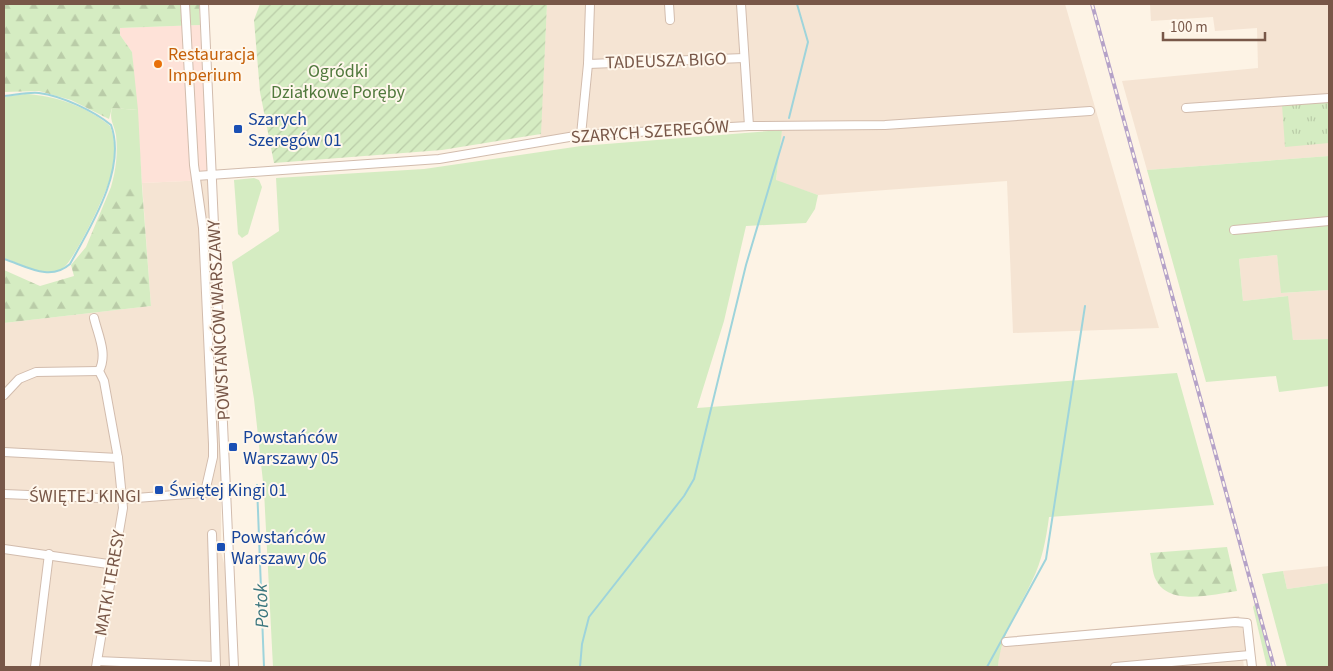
<svg xmlns="http://www.w3.org/2000/svg" width="1333" height="671" font-family="'Source Sans 3',sans-serif">
	<style>
		.residential { fill: #f5e4d3 }
		.commercial { fill: #fee2d8 }
		.grass { fill: #d5ecc2 }
		.forest { fill: url(#forest-firs) }
		.park { fill: url(#park-tufts) }
		.garden { fill: url(#garden-furrows) }
		.lines { fill: none; stroke-linecap: round; stroke-linejoin: round }
		.stream { stroke: #9ed4db; stroke-width: 2 }
		.minor-casing { stroke: #d2bcad; stroke-width: 10 }
		.minor { stroke: #fff; stroke-width: 8 }
		.rail-casing { stroke: #b5a2c8; stroke-width: 4 }
		.rail { stroke: #fff7ec; stroke-width: 2; stroke-dasharray: 5.5; stroke-linecap: butt }
		.food-dot { fill: #e8710a; stroke: #fff7ec; stroke-width: 2 }
		.transit-dot { fill: #1a4fb4; stroke: #fff7ec; stroke-width: 2 }
		.labels { text-anchor: middle; dominant-baseline: central; stroke-width: 4; stroke-linejoin: round; paint-order: stroke }
		.food-label { font-size: 18px; fill: #c56008; stroke: #fff7ec; text-anchor: start }
		.street-label { font-size: 18px; fill: #785748; stroke: #fff7ec }
		.park-label { font-size: 18px; fill: #51793d; stroke: #fff7ec }
		.transit-label { font-size: 18px; fill: #164399; stroke: #fff7ec; text-anchor: start }
		.water-label { font-size: 19px; font-style: italic; fill: #3b767e; stroke: #fff7ec }
	</style>
	<defs>
		<pattern id="forest-firs" width="22" height="20" patternUnits="userSpaceOnUse" patternTransform="scale(1.25)"><rect width="22" height="20" fill="#d5ecc2"/><path d="M5 1l3.5 6h-7zM16 11l3.5 6h-7z" fill="#bacca8"/></pattern>
		<pattern id="park-tufts" width="24" height="20" patternUnits="userSpaceOnUse" patternTransform="scale(1.25)"><rect width="24" height="20" fill="#d5ecc2"/><path d="M3 7l-1-3M5 7V3M7 7l1-3M15 17l-1-3M17 17v-4M19 17l1-3" fill="none" stroke="#bacca8"/></pattern>
		<pattern id="garden-furrows" width="10" height="10" patternUnits="userSpaceOnUse" patternTransform="scale(1.25)"><rect width="10" height="10" fill="#d5ecc2"/><path d="M-1 1l2-2M0 10L10 0M9 11l2-2" fill="none" stroke="#bacca8"/></pattern>
	</defs>
	<rect width="100%" height="100%" fill="#fdf3e5"/>
	<!-- residential -->
	<g class="residential">
		<polygon points="547,4 1065,4 1159,328 1013,333 1007,181 818,195 776,181 782,126 628,132 540,141"/>
		<polygon points="1150,4 1329,4 1329,156 1147,170 1122,81 1258,68 1257,28 1215,31 1213,17 1151,21"/>
		<polygon points="208,180 221,454 221,552 225,567 230,667 4,667 4,323 151,306 142,183"/>
		<polygon points="1277,255 1282,293 1329,290 1329,339 1293,340 1287,296 1243,301 1239,259"/>
		<polygon points="1329,566 1329,583 1287,589 1283,571"/>
		<polygon points="1239,616 1248,651 1242,653 1244,667 998,667 999,654 1006,637"/>
	</g>
	<!-- commercial -->
	<polygon class="commercial" points="200,25 208,180 142,183 132,52 120,35 120,28"/>
	<!-- grass -->
	<g class="grass">
		<path d="M25 94C54 95 88 107 110 126 116 140 115 156 112 171 110 187 74 262 62 269 47 279 19 263 4 258V97Z"/>
		<path d="M112 108 138 110 142 187H111C116 170 118 153 116 135 114 124 109 120 112 108Z"/>
		<path d="M782 130 776 180 818 195 815 209 806 223 746 226 724 321 697 408 1177 373 1214 505 1049 517C1046 540 1042 561 1032 581 1019 608 1000 637 998 667H273L264 491 254 399 232 262 279 231 276 178 424 169 581 146Z"/>
		<polygon points="1329,156 1329,290 1281,293 1277,255 1239,259 1243,301 1288,296 1293,340 1329,339 1329,386 1279,392 1276,376 1206,382 1147,170"/>
		<polygon points="254,178 259,180 262,187 248,234 242,238 238,234 234,180"/>
		<polygon points="1283,571 1287,589 1329,583 1329,667 1287,667 1262,574"/>
		<polygon points="1255,604 1272,667 1267,667 1253,607"/>
	</g>
	<!-- forest -->
	<g class="forest">
		<polygon points="4,4 199,4 200,25 120,28 120,35 132,52 138,110 112,108 109,119 71,100 39,91 4,92"/>
		<polygon points="111,187 142,187 151,306 4,323 4,270 40,286 74,276 71,265 86,247"/>
		<path d="M1227 547 1237 591C1214 594 1170 607 1156 580 1152 573 1152 561 1150 553Z"/>
	</g>
	<!-- park -->
	<polygon class="park" points="1329,101 1329,143 1285,147 1282,105"/>
	<!-- garden -->
	<polygon class="garden" points="260,4 547,4 541,134 442,150 274,163 260,92 254,20"/>
	<g class="lines">
		<!-- stream -->
		<g class="stream">
			<path d="M4 96C16 95 27 92 39 93 62 96 94 111 111 125 127 169 91 226 70 264 50 282 26 266 4 259"/>
			<polyline points="789,118 808,42 797,4"/>
			<polyline points="257,485 264,667"/>
			<polyline points="580,667 582,644 589,617 684,496 694,479 746,265 784,137"/>
			<polyline points="987,667 1046,559 1085,306"/>
		</g>
		<!-- minor casing -->
		<g class="minor-casing">
			<g id="minor">
				<polyline points="185,4 194,165 203,228 213,444 213,457 205,492"/>
				<polyline points="204,4 234,667"/>
				<polyline points="669,4 670,20"/>
				<polyline points="741,4 749,126"/>
				<polyline points="588,64 744,58"/>
				<polyline points="1186,108 1329,98"/>
				<polyline points="581,135 588,64 590,4"/>
				<polyline points="196,176 439,159 581,135 749,126 885,125 1090,111"/>
				<polyline points="1234,230 1329,221"/>
				<path d="M94 318C98 335 108 354 99 371L104 381 118 458 123 508 96 667"/>
				<polyline points="4,395 19,379 36,372 99,371"/>
				<polyline points="4,452 118,458"/>
				<polyline points="4,494 123,499 227,491"/>
				<polyline points="212,534 216,667"/>
				<polyline points="4,549 115,565"/>
				<polyline points="1006,642 1235,622 1247,623 1252,667"/>
				<polyline points="97,661 216,666"/>
				<polyline points="35,667 49,554"/>
				<polyline points="1115,667 1250,655"/>
			</g>
		</g>
		<!-- minor -->
		<use href="#minor" class="minor"/>
		<!-- rail casing -->
		<g class="rail-casing">
			<polyline id="rail" points="1092,4 1274,667"/>
		</g>
		<!-- rail -->
		<use href="#rail" class="rail"/>
	</g>
	<!-- markers -->
	<circle class="food-dot" cx="158" cy="64" r="5"/>
	<g class="transit-dot">
		<rect x="233" y="124" width="10" height="10" rx="2.5"/>
		<rect x="228" y="442" width="10" height="10" rx="2.5"/>
		<rect x="154" y="485" width="10" height="10" rx="2.5"/>
		<rect x="216" y="542" width="10" height="10" rx="2.5"/>
	</g>
	<g class="labels">
		<!-- food labels -->
		<g class="food-label">
			<text x="168" y="54">Restauracja<tspan x="168" dy="21">Imperium</tspan></text>
		</g>
		<!-- street labels -->
		<g class="street-label">
			<text transform="translate(666 61) rotate(-2)">TADEUSZA BIGO</text>
			<text transform="translate(650 132) rotate(-4)">SZARYCH SZEREGÓW</text>
			<text transform="translate(219 320) rotate(-93)">POWSTAŃCÓW WARSZAWY</text>
			<text x="85" y="496">ŚWIĘTEJ KINGI</text>
			<text transform="translate(110 583) rotate(-80)">MATKI TERESY</text>
		</g>
		<!-- park labels -->
		<g class="park-label">
			<text x="338" y="71">Ogródki<tspan x="338" dy="21">Działkowe Poręby</tspan></text>
		</g>
		<!-- transit labels -->
		<g class="transit-label">
			<text x="248" y="119">Szarych<tspan x="248" dy="21">Szeregów 01</tspan></text>
			<text x="243" y="437">Powstańców<tspan x="243" dy="21">Warszawy 05</tspan></text>
			<text x="169" y="490">Świętej Kingi 01</text>
			<text x="231" y="537">Powstańców<tspan x="231" dy="21">Warszawy 06</tspan></text>
		</g>
		<!-- water labels -->
		<g class="water-label">
			<text transform="translate(262 606) rotate(-92)">Potok</text>
		</g>
	</g>
	<!-- border -->
	<rect width="1333" height="671" fill="none" stroke="#785748" stroke-width="10"/>
	<!-- scale -->
	<path d="M1163 32v8h102v-8" fill="none" stroke="#785748" stroke-width="2.5"/>
	<text x="1170" y="32" font-size="15" fill="#785748" stroke="#fff7ec" stroke-width="4" paint-order="stroke">100 m</text>
</svg>
